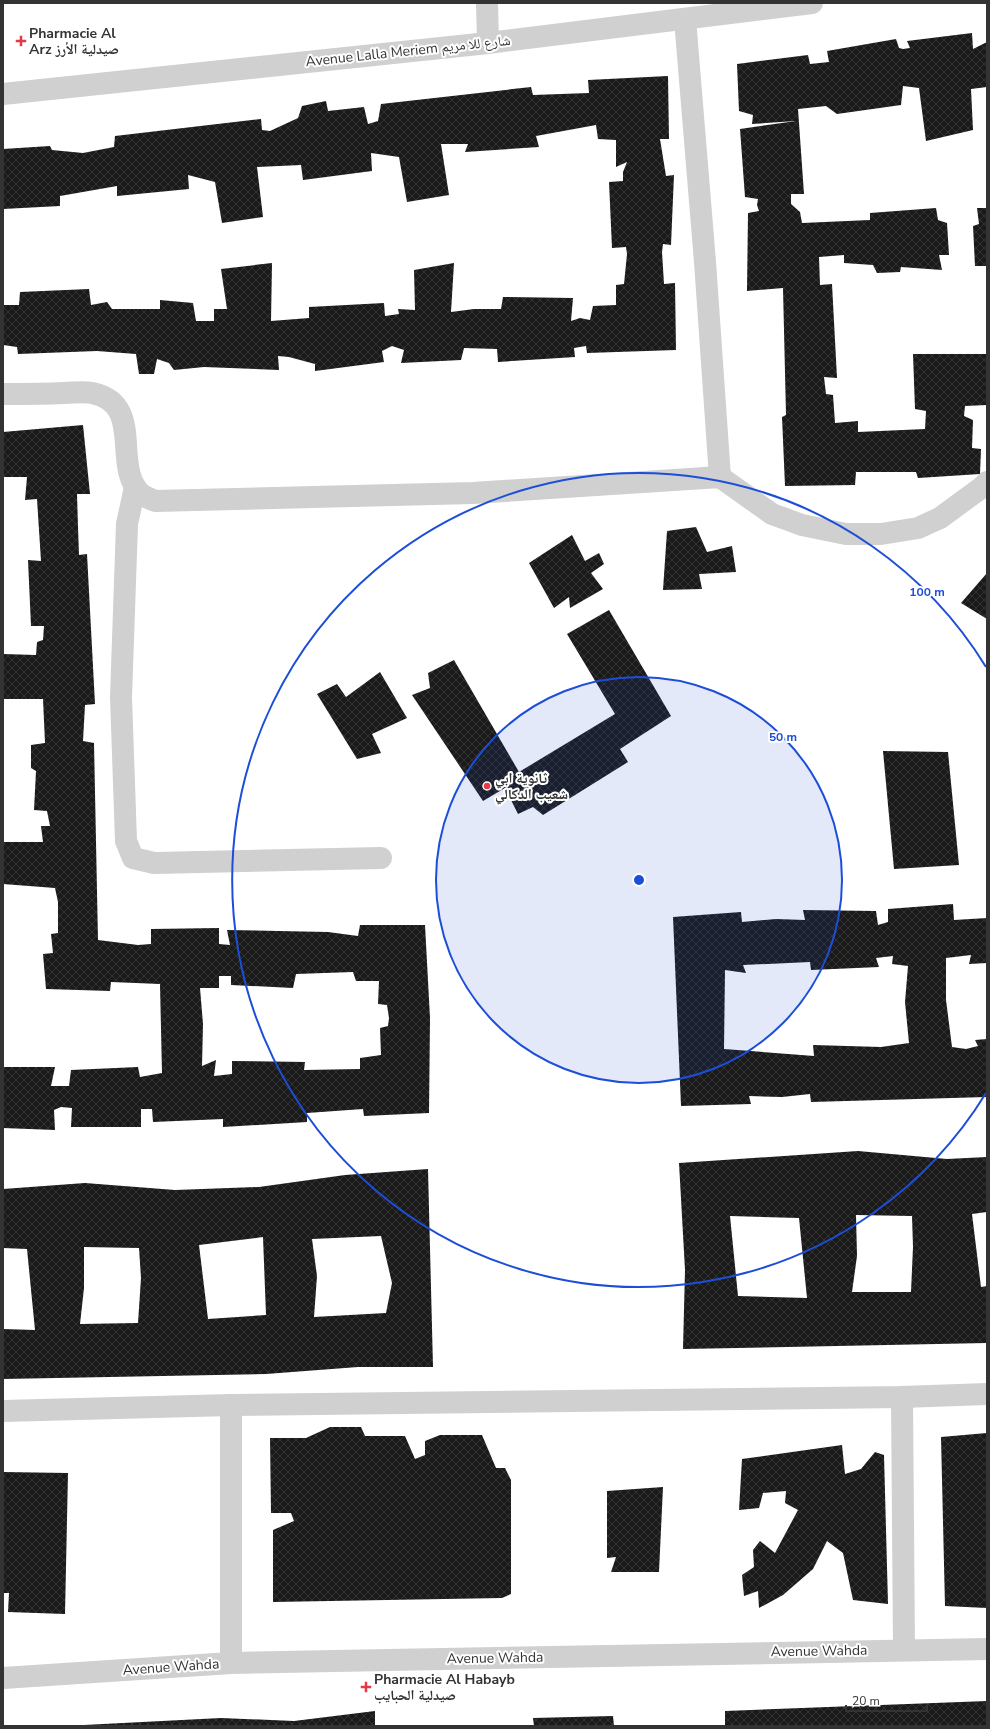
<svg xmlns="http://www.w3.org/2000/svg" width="990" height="1729" font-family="'Nunito Sans','Noto Naskh Arabic',sans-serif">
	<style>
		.building { fill: url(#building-cross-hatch); fill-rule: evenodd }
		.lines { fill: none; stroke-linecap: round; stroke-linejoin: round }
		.minor { stroke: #d0d0d0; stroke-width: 22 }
		.ring { fill: none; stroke: #1d4ed8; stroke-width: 2 }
		.poi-dot { fill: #e63946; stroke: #fff; stroke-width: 1.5 }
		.labels { text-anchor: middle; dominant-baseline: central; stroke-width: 4; stroke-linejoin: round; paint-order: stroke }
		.poi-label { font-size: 14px; font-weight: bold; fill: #333; stroke: #fff; text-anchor: start }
		.street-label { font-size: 14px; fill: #333; stroke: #fff }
		.centre { fill: #1d4ed8; stroke: #fff; stroke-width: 2 }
		.ring-label { font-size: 12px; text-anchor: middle; font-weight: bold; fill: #1d4ed8; stroke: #fff; stroke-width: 4; stroke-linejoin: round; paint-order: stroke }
	</style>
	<defs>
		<pattern id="building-cross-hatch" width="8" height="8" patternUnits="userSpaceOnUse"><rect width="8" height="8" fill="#1a1a1a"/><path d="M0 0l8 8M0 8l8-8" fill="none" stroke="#333"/></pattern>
	</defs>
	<rect width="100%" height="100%" fill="#fff"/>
	<!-- building -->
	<g class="building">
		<polygon points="972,33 973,49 987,42 987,87 971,89 973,130 926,141 919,88 903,86 901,105 837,114 826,106 798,109 804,194 791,194 791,204 800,212 802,223 870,220 870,213 936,208 938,220 947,223 949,255 939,255 942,270 901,267 900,272 877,273 873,265 844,263 844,255 819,257 820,285 832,284 837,378 824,377 826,394 833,395 835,423 858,421 858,432 925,429 926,411 915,409 913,354 987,354 987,405 965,406 964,416 973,420 972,448 981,449 980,474 918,478 916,472 856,472 855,485 785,486 782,417 786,415 783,288 747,291 748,213 759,211 757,205 758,199 745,197 740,129 796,121 752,124 753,115 739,111 737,64 808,55 810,64 829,62 827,51 896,39 899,48 903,49 910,48 907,41"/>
		<polygon points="668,76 669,139 660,139 666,176 674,175 671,245 663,244 662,252 664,284 675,283 676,350 587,353 586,346 574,348 575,357 498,362 497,349 464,348 461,360 401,363 404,350 392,346 382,351 384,362 315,371 315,364 289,357 278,356 279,370 204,367 174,370 169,363 157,359 154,374 139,374 136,354 97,351 18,354 17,347 3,345 3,305 19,305 20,292 89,289 91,305 107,302 112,309 160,309 160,300 193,303 196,321 214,321 214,309 227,309 221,269 272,263 271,321 309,318 309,307 384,303 385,316 399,314 398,309 415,310 414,270 454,263 451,312 474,309 501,309 503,297 573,298 571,321 580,318 590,320 593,306 616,305 616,285 624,284 627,254 626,247 612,248 609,182 623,181 623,172 627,162 616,167 616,140 598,139 596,125 536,136 539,147 465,152 468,144 441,144 449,195 407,202 399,157 371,153 372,171 303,180 301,165 257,167 263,217 222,223 215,182 188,175 189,189 117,196 117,186 60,196 60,206 3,209 3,149 50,146 52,150 83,153 114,147 115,136 261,119 262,130 270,131 298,118 302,106 326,101 328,111 364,107 368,124 378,121 381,104 531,87 533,95 589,93 588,80"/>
		<polygon points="977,208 987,208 987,266 975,266 973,226 979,224"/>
		<path d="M83 425 90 494H77L78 527 79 555 87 554 95 704 85 705 83 741 94 743 98 940 138 945 151 944V929L219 928V944L230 945 227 930 328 932 358 936 360 925H425L430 1018 429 1113 364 1116 363 1109 307 1113V1122L223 1127V1119L153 1122 152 1109H141V1127H71L72 1108 61 1107 54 1110 55 1130 3 1128V1067H55L51 1086H69L71 1070 138 1067 140 1077 162 1073 160 984 111 982 110 991 46 989 43 954 53 953 51 934 58 933V902L55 888 3 884V842H43L41 826H50L47 811 34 810 36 771 31 768V745L45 743 43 699H3V654L36 655 37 642 43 640 44 626H31L28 560 41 561 37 499 25 500 27 477H3V432ZM353 972 356 981H379L378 1004 387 1005 389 1018 388 1026 380 1028 381 1055 360 1058V1069L304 1070 305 1062 232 1061V1074L214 1076 216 1060 202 1066 203 1024 200 988H219V976H231V985L293 988 296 974Z"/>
		<polygon points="696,527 707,552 732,546 736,572 699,574 702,589 663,590 667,531"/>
		<polygon points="572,535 585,561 599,553 604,564 591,573 603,589 570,608 569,597 554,608 529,563"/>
		<polygon points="987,573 987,619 961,603"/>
		<polygon points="609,610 671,716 620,749 628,762 543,815 533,807 518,814 505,788 483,801 412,695 430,688 428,673 454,660 519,772 615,714 567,634"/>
		<polygon points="380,672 407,718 372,734 381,753 357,759 317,694 337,684 346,697"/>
		<polygon points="883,751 948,752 959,865 894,869"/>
		<path d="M953 904 954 920 987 918V963L969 964 971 955 946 958V1000L952 1047 966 1049 978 1046 975 1040 987 1039V1097L811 1102 810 1094 782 1097 749 1096 751 1104 681 1106 673 917 741 912 742 922 776 919 805 920 803 910 876 911 878 925 888 922V909ZM893 956 892 964 908 966 905 1002 909 1043 881 1047 813 1045 814 1056 724 1049 725 970 746 973 743 965 810 962 811 970 879 967 876 958Z"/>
		<path d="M858 1151 947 1159 987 1157V1212L972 1214 981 1287 987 1286V1343L683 1349 685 1270 679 1163ZM856 1215 912 1216 913 1247 911 1292H852L857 1256ZM730 1216 799 1218 807 1298 738 1296Z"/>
		<path d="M428 1169 433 1367H358L266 1374 3 1379V1329L35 1330 27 1249 3 1248V1189L85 1183 175 1190 259 1187 345 1175ZM381 1236 392 1283 386 1313 314 1317 317 1276 312 1239ZM263 1237 266 1315 208 1319 199 1245ZM84 1247 139 1248 141 1278 138 1323 80 1324 84 1288Z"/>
		<polygon points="330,1427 361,1427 365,1436 405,1436 415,1459 425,1455 425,1441 440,1435 482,1435 496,1468 505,1468 511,1480 511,1594 502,1598 273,1602 273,1530 294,1521 291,1513 271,1513 270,1438 306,1438"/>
		<polygon points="987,1433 987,1608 945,1606 941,1437"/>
		<polygon points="842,1445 845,1474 861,1469 875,1452 884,1455 888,1604 853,1600 843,1553 827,1541 813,1569 783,1595 759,1608 758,1591 744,1596 742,1575 754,1567 753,1550 760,1541 775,1553 798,1510 785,1503 786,1491 763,1493 759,1508 739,1510 742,1459"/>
		<polygon points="3,1472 68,1473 65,1614 8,1612 9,1593 3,1593"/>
		<polygon points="663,1487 659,1572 611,1572 616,1557 607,1558 607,1491"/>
		<polygon points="987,1701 987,1726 725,1726 725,1711"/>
		<polygon points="375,1711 375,1726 64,1726 221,1718 294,1721"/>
		<polygon points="613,1716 614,1726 534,1726 533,1718"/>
	</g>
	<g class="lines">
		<!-- minor -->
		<g class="minor">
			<polyline points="487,3 488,43"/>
			<polyline points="685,19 705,262 720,477"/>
			<polyline points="3,94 488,43 812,3"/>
			<path d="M3 394C23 394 44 394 64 393 73 393 83 391 92 393 146 404 111 466 141 494 145 497 151 499 155 501L473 493 720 477 772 514 802 525 846 534H881L918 528 940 518 981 488 987 482"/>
			<polyline points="135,487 127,524 121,697 126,841 133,858 154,863 381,858"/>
			<polyline points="902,1397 904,1650"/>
			<polyline points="3,1411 231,1405 902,1397 987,1394"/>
			<polyline points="231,1663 231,1405"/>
			<polyline points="3,1678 231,1663 987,1649"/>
		</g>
	</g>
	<!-- distance rings -->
	<circle cx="639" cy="880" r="203" fill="#1d4ed8" fill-opacity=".12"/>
	<g class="ring">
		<circle cx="639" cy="880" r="203"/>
		<path d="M986 1093A407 407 0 1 1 986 667"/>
	</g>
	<!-- markers -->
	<g class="poi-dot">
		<path d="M19 35h4v4h4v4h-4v4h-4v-4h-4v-4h4z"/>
		<circle cx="487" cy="786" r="4"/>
		<path d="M364 1681h4v4h4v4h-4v4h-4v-4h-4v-4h4z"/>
	</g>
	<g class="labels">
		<!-- poi labels -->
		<g class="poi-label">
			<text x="29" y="33">Pharmacie Al<tspan x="29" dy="16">Arz صيدلية الأرز</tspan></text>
			<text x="495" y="778">ثانوية ابي<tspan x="495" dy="16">شعيب الدكالي</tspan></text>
			<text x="374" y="1679">Pharmacie Al Habayb<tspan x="374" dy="16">صيدلية الحبايب</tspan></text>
		</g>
		<!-- street labels -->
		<g class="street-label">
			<text transform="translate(408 51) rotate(-6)">Avenue Lalla Meriem شارع للا مريم</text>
			<text transform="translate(819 1651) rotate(-1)">Avenue Wahda</text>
			<text transform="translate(495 1658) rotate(-1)">Avenue Wahda</text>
			<text transform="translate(171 1667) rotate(-4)">Avenue Wahda</text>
		</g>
	</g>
	<circle cx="639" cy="880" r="6" class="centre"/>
	<g class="ring-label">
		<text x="927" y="596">100 m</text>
		<text x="783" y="741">50 m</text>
	</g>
	<!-- border -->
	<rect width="990" height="1729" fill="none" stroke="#333333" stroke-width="8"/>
	<!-- scale -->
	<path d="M846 1705v6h81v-6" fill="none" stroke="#333333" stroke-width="2"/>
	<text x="852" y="1705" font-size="12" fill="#333333" stroke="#ffffff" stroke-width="3" paint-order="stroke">20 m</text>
</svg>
